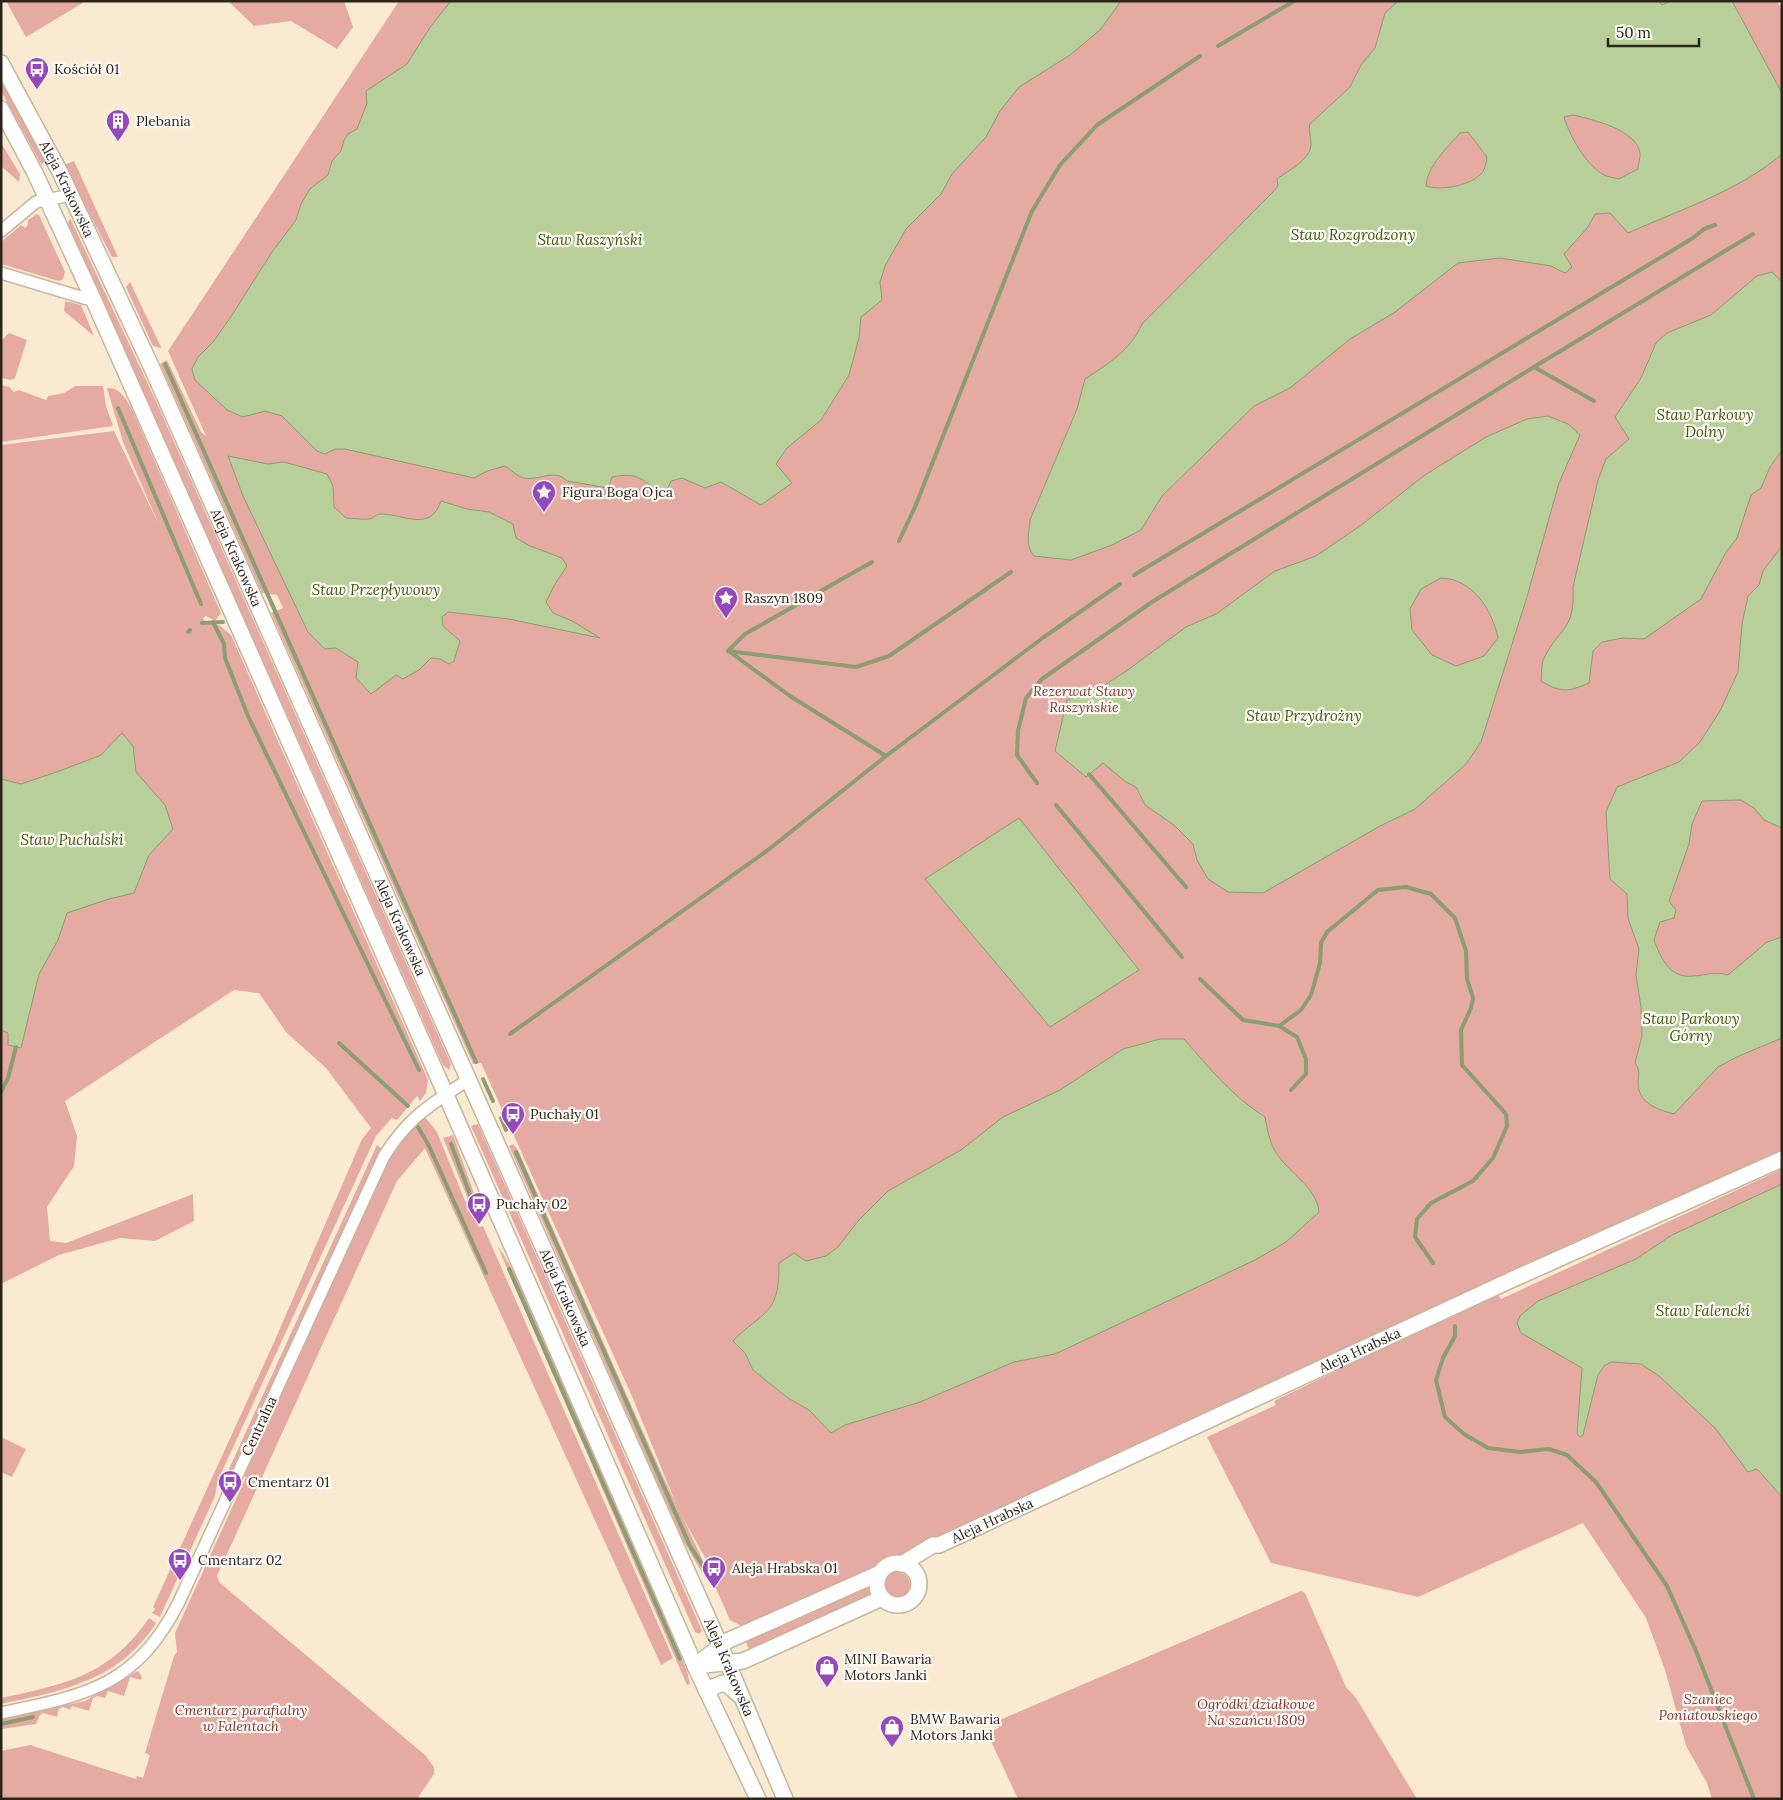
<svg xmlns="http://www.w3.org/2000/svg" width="1783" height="1800" font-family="Lora,serif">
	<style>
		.green { fill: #e5aaa2 }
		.water { fill: #b8cf9a; stroke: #8d9c74; fill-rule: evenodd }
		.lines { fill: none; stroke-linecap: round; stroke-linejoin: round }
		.stream { stroke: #8d9c74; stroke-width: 4 }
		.street-casing { stroke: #c5b59e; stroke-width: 14 }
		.secondary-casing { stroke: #c5b59e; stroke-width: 18 }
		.street { stroke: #fff; stroke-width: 11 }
		.secondary { stroke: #fff; stroke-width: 15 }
		.labels { text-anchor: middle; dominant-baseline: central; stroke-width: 4.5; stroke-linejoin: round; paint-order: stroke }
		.poi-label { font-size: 14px; fill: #2a241b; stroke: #fdf9f5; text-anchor: start }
		.street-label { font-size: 14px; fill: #2a241b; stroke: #fdf9f5 }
		.park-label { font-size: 14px; font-style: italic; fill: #80352e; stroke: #fdf9f5 }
		.water-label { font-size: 15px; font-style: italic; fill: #415b0c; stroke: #fdf9f5 }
	</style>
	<rect width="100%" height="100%" fill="#fbead2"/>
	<!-- green -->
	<g class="green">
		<polygon points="6,1 86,1 26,37"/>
		<polygon points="228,1 344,1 353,27 337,49 291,21 254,26"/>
		<polygon points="399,1 1777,1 1782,9 1782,1152 811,1597 742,1626 730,1620 710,1575 708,1563 679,1511 631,1394 481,1063 473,1064 271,613 283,608 277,595 262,593 160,364 167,360 201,432 206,436 168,351"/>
		<polygon points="1,78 47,161 41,164 1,91"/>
		<polygon points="1,143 20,174 19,182 1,166"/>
		<polygon points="74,161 118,257 112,257 64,165"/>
		<polygon points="37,214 39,215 65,272 63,279 59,281 1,264 1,242 21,225 25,228 28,225 28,220"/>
		<polygon points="70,218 155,399 451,1064 449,1070 443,1065 68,223"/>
		<polygon points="130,282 161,347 160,348 153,346 126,287"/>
		<polygon points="65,301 81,305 94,336 64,311"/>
		<polygon points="9,333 27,340 15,378 11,380 1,378 1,341"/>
		<polygon points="1,385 9,387 14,392 19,390 46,400 48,396 64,393 75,386 103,386 106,406 113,426 1,442"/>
		<path d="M107 388C120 387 126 399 132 409L221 613 215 621 206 616 203 618 206 624 219 625 231 635 428 1080 426 1093 420 1101 417 1096 397 1120 392 1118 376 1136 218 1480 215 1496 160 1617 152 1613 155 1609 153 1607 275 1340 362 1139 371 1128 326 1068 286 1032 259 993 234 990 65 1101 77 1136 74 1166 47 1207 50 1241 66 1243 193 1194 194 1221 155 1241 120 1238 59 1255 1 1284V445L114 431 159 525 123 442Z"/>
		<path d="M425 1117 437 1132 465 1201 473 1204 481 1221 477 1223 479 1227 483 1226 673 1658 661 1665 425 1148 397 1181 217 1576 220 1583 425 1755 434 1767V1774L417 1799H1V1751L30 1745 136 1779 137 1776 143 1778 150 1755 145 1753 174 1656 177 1652 175 1633 246 1477 243 1476C273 1410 303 1344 333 1278 355 1229 382 1149 425 1117Z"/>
		<polygon points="478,1124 700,1626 702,1631 699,1634 695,1632 471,1126"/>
		<polygon points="453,1135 476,1199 468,1199 443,1138"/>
		<polygon points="513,1144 518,1150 660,1470 707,1569 706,1579 684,1542 670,1511 509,1146"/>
		<polygon points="377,1145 382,1149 220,1497 223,1482"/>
		<polygon points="1782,1169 1782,1799 1712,1799 1707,1783 1686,1746 1665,1670 1646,1618 1583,1523 1418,1597 1271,1563 1207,1437 1276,1405 1274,1401 1497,1293 1501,1299"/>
		<path d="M497 1245C525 1285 541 1334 561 1378 604 1476 645 1574 687 1671L690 1684 687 1685Z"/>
		<polygon points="1,1437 26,1449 12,1477 1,1472"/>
		<circle cx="897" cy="1585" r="13"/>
		<polygon points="874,1582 875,1596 750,1651 745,1640"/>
		<polygon points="1301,1591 1305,1593 1346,1687 1356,1698 1417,1799 1018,1799 987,1733 999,1728 995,1722"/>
		<path d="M149 1618 156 1623C120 1680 63 1691 1 1704V1698C66 1684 109 1676 149 1618Z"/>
		<polygon points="138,1671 142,1677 141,1680 130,1677 124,1696 108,1691 105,1698 97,1696 93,1698 89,1711 72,1706 70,1710 63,1707 59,1709 57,1717 43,1713 40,1715 36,1724 1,1729 1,1720 85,1701"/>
	</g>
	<!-- water -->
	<g class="water">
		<path d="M451 1H1121L1100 30 1070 55 1019 87 1000 111 986 137 952 174 941 194 906 229 885 266 880 282 882 300 861 317 859 338 849 375 821 420 787 448 776 464 792 483 761 505 721 482 705 488 682 478 671 481 668 488 660 492C640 479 639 472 612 477L608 488 567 481C554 467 537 483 521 477 516 475 510 469 505 466L487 471 474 478 345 449H335L325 454 317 451 282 416 265 411 243 417 227 410 195 380 192 369 198 357 214 341 232 315 272 252 296 220 301 204 310 189 328 175 332 161 341 151 344 140 348 134 357 129 367 103 366 91 407 64 431 26Z"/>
		<path d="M1398 1H1658L1662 5 1671 1H1732L1782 93V154C1739 191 1679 210 1628 233L1610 213 1595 214 1588 227 1564 254 1572 267 1565 273 1551 266 1500 258 1458 263 1395 312 1350 339 1290 388 1254 406 1162 496 1141 530 1112 545 1071 560 1034 556C1025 547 1029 531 1030 520L1077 409 1085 379C1108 364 1131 350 1142 324L1273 192 1278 186 1277 179C1289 170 1312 159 1311 143 1311 136 1308 132 1310 124L1350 87 1361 65 1375 48 1385 13ZM1573 115C1593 120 1636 129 1640 153 1641 157 1638 164 1638 169L1619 179C1615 178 1608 177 1604 175 1586 165 1570 137 1564 117ZM1468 132 1487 157C1486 163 1485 171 1480 175 1468 186 1440 191 1426 186 1427 166 1447 148 1460 133Z"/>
		<path d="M1772 272 1782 282V450L1770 467 1761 488 1751 495 1737 538 1726 552 1701 599 1644 639 1623 638 1602 642 1593 651 1589 683C1568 692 1561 693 1541 681 1542 674 1541 664 1544 658 1561 625 1575 631 1573 587L1598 480 1606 459 1629 439 1615 417 1641 378 1656 343 1667 333 1711 315 1757 276Z"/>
		<path d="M1548 416 1568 424 1580 435 1559 483 1526 600 1481 742 1466 764 1415 809 1380 826 1263 893 1228 892 1208 879 1197 860 1193 844 1174 825 1145 805 1136 787 1126 782 1103 763 1086 777 1055 751 1067 700 1103 686 1125 672 1186 627 1216 614 1275 571 1316 556 1360 526 1425 475 1486 437 1527 419ZM1441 578C1473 579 1492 610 1498 638L1484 656 1456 666 1432 655 1412 630 1410 609 1421 589Z"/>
		<path d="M228 456 268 464 284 462 327 474 333 486 334 507 346 518C353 518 363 520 370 519 374 518 376 514 380 514 405 514 430 533 441 501L467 509 489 512 513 524 516 538 530 546 562 558 567 566 555 584 546 602 553 613 572 621 600 638 509 619 448 612 442 617 443 626 460 641 454 661 449 664 440 659 431 658 419 670 403 679 396 675 371 694 356 678 358 662 336 648 325 649 308 632 243 496Z"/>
		<path d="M1782 546V828L1764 820 1754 808 1741 800 1702 801 1692 824 1689 844 1669 901 1676 910 1674 918 1660 922 1654 940C1661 959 1670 979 1694 976 1709 975 1713 971 1728 975L1767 942 1782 937V1038L1739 1056 1718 1067 1674 1114C1656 1109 1638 1103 1638 1082 1639 1073 1640 1071 1635 1063L1642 1036 1641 1007 1636 975 1639 949 1628 918 1627 894 1610 879 1606 812 1617 787 1679 762 1700 742 1720 711 1738 672 1742 624 1748 596 1759 585 1763 571Z"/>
		<polygon points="122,733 133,746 136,772 165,805 173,829 149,855 134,893 109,899 67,913 58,940 39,974 21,1048 8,1045 8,1033 1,1030 1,779 21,784 65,769 101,755"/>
		<polygon points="1019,818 1139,970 1050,1027 925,879"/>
		<path d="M1160 1039H1184C1209 1068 1233 1097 1265 1117 1267 1128 1269 1140 1275 1151 1287 1172 1317 1187 1319 1212L1286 1242 1255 1260 1055 1354 1014 1362 920 1402 845 1425 831 1433 809 1410 788 1398 753 1370 745 1353 733 1341C743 1329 763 1318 771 1306 779 1293 779 1277 779 1263L794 1253 806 1261 826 1256 838 1247 858 1221 888 1191 961 1150 1003 1117 1060 1090 1123 1049Z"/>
		<polygon points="1782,1184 1782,1497 1758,1470 1756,1469 1748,1472 1715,1428 1659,1376 1641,1364 1611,1362 1604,1366 1598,1375 1583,1435 1580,1437 1577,1434 1582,1368 1521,1333 1517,1323 1520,1316 1538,1301 1636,1259 1672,1235"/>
	</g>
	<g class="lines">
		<!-- stream -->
		<g class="stream">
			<polyline points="1218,46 1294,1"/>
			<polyline points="165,364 476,1062"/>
			<polyline points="1594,401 1534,367 1753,234"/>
			<polyline points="118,408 201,604"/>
			<polyline points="899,541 915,507 1032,211 1060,165 1097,125 1200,56"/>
			<polyline points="1134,575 1693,238 1704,229 1715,225"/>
			<polyline points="213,622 224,644 225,658 248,716 419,1070"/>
			<polyline points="202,623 223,622"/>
			<polyline points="188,632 190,630"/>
			<polyline points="728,651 856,667 889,656 1011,572"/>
			<polyline points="728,651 745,634 872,562"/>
			<polyline points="730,652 790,696 886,756"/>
			<polyline points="1089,774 1186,887"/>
			<polyline points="1037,783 1017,755 1018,731 1026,698 1042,679 1152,602 1534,367"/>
			<polyline points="1056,805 1182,957"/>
			<polyline points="1200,979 1243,1020 1279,1026 1297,1037 1306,1059 1306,1074 1291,1090"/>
			<polyline points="1279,1026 1301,1010 1311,995 1320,963 1321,943 1327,932 1378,890 1406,887 1431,894 1455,918 1466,951 1467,979 1473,998 1471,1008 1461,1030 1462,1065 1506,1114 1507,1126 1493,1158 1473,1181 1431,1203 1417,1219 1415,1237 1433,1263"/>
			<polyline points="510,1034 768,850 886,756 1044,637 1120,584"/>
			<polyline points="339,1043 408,1106"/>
			<polyline points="483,1079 493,1101"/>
			<polyline points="1,1092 8,1078 16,1047"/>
			<polyline points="501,1118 506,1130"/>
			<polyline points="418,1127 429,1146 486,1273"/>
			<polyline points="451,1144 471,1197"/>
			<polyline points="516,1152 690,1546 703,1566"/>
			<polyline points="509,1269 680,1659"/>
			<polyline points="1455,1326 1455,1336 1443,1358 1436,1380 1445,1417 1464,1434 1488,1448 1520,1452 1549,1449 1567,1455 1596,1482 1667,1586 1696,1651 1754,1799"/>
			<polyline points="1,1724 33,1717"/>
		</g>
		<!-- street casing -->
		<g class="street-casing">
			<g id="street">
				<polyline points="1,231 36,202 71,195"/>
				<polyline points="1,273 94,301"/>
				<path d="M1 1713C86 1695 135 1687 178 1604L384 1156C410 1115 431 1105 469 1079"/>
			</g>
		</g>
		<!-- secondary casing -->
		<g class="secondary-casing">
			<g id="secondary">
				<path id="s1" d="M1 63 60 172 151 366 720 1645 785 1799"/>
				<polyline points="1,109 35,173 94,301 446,1095 695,1666 758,1799"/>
				<circle cx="898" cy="1584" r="21"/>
				<path id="s2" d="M902 1564 933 1545H939L1511 1280 1782 1159"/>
				<polyline points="695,1666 727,1641 880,1573"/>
				<polyline points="695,1666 743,1661 882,1598"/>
				<polyline points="706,1690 723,1683 729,1686 739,1695"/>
			</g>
		</g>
		<!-- street -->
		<use href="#street" class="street"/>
		<!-- secondary -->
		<use href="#secondary" class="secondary"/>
	</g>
	<!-- icons -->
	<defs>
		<g id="bus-pin" transform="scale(1.25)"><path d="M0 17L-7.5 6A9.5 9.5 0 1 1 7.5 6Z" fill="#9649ba" stroke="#fdf9f5"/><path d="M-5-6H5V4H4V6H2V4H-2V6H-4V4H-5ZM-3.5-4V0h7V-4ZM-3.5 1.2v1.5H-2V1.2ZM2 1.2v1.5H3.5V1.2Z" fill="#fff"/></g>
		<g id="building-pin" transform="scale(1.25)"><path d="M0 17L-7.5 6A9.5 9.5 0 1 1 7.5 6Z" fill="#9649ba" stroke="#fdf9f5"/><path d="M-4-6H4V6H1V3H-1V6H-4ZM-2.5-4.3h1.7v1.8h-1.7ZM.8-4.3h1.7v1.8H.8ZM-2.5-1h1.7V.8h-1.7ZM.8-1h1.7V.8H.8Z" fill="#fff"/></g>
		<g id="sight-pin" transform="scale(1.25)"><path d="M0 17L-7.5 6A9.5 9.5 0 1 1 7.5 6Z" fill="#9649ba" stroke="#fdf9f5"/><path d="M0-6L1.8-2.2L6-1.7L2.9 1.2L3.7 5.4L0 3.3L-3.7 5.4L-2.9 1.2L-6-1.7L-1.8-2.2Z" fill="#fff"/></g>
		<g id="shop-pin" transform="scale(1.25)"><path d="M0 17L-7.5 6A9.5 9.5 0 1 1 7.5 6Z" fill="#9649ba" stroke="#fdf9f5"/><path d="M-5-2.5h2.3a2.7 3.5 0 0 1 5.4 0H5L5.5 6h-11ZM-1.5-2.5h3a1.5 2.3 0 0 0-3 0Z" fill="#fff"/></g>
	</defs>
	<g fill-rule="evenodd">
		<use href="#bus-pin" x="37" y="69"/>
		<use href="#building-pin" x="118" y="121"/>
		<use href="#sight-pin" x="544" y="492"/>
		<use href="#sight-pin" x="726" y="598"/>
		<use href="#bus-pin" x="513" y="1114"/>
		<use href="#bus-pin" x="479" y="1204"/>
		<use href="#bus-pin" x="230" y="1482"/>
		<use href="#bus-pin" x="180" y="1560"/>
		<use href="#bus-pin" x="714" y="1568"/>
		<use href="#shop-pin" x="827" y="1667"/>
		<use href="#shop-pin" x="892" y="1727"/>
	</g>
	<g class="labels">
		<!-- poi labels -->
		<g class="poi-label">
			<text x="54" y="69">Kościół 01</text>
			<text x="136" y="121">Plebania</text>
			<text x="562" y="492">Figura Boga Ojca</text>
			<text x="744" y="598">Raszyn 1809</text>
			<text x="530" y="1114">Puchały 01</text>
			<text x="496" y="1204">Puchały 02</text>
			<text x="248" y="1482">Cmentarz 01</text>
			<text x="198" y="1560">Cmentarz 02</text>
			<text x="732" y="1568">Aleja Hrabska 01</text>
			<text x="844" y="1659">MINI Bawaria<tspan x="844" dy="16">Motors Janki</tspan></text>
			<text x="910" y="1719">BMW Bawaria<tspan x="910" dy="16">Motors Janki</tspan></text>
		</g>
		<!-- street labels -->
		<g class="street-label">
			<text stroke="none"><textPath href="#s1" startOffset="142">Aleja Krakowska</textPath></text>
			<text stroke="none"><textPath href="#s1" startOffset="548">Aleja Krakowska</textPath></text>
			<text stroke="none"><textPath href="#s1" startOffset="952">Aleja Krakowska</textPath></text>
			<text stroke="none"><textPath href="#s1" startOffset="1358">Aleja Krakowska</textPath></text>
			<text stroke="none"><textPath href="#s2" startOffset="506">Aleja Hrabska</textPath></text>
			<text transform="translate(259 1426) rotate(-65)">Centralna</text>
			<text stroke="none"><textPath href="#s2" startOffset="101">Aleja Hrabska</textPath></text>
			<text stroke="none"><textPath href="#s1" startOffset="1762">Aleja Krakowska</textPath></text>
		</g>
		<!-- park labels -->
		<g class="park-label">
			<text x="1084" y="691">Rezerwat Stawy<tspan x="1084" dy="16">Raszyńskie</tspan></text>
			<text x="1708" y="1699">Szaniec<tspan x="1708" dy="16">Poniatowskiego</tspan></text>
			<text x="1256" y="1704">Ogródki działkowe<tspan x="1256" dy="16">Na szańcu 1809</tspan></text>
			<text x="241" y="1710">Cmentarz parafialny<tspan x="241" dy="16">w Falentach</tspan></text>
		</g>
		<!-- water labels -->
		<g class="water-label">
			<text x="1353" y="234">Staw Rozgrodzony</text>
			<text x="590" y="239">Staw Raszyński</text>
			<text x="1705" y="414">Staw Parkowy<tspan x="1705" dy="17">Dolny</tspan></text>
			<text x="376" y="589">Staw Przepływowy</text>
			<text x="1304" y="715">Staw Przydrożny</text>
			<text x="72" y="839">Staw Puchalski</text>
			<text x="1691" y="1018">Staw Parkowy<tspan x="1691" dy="17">Górny</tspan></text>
			<text x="1703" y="1310">Staw Falencki</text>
		</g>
	</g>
	<!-- border -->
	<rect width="1783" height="1800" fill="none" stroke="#2a241b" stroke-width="5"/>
	<!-- scale -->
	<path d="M1608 38v8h91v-8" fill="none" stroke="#2a241b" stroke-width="2.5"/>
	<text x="1616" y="38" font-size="15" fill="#2a241b" stroke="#fdf9f5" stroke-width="4" paint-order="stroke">50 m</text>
</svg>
